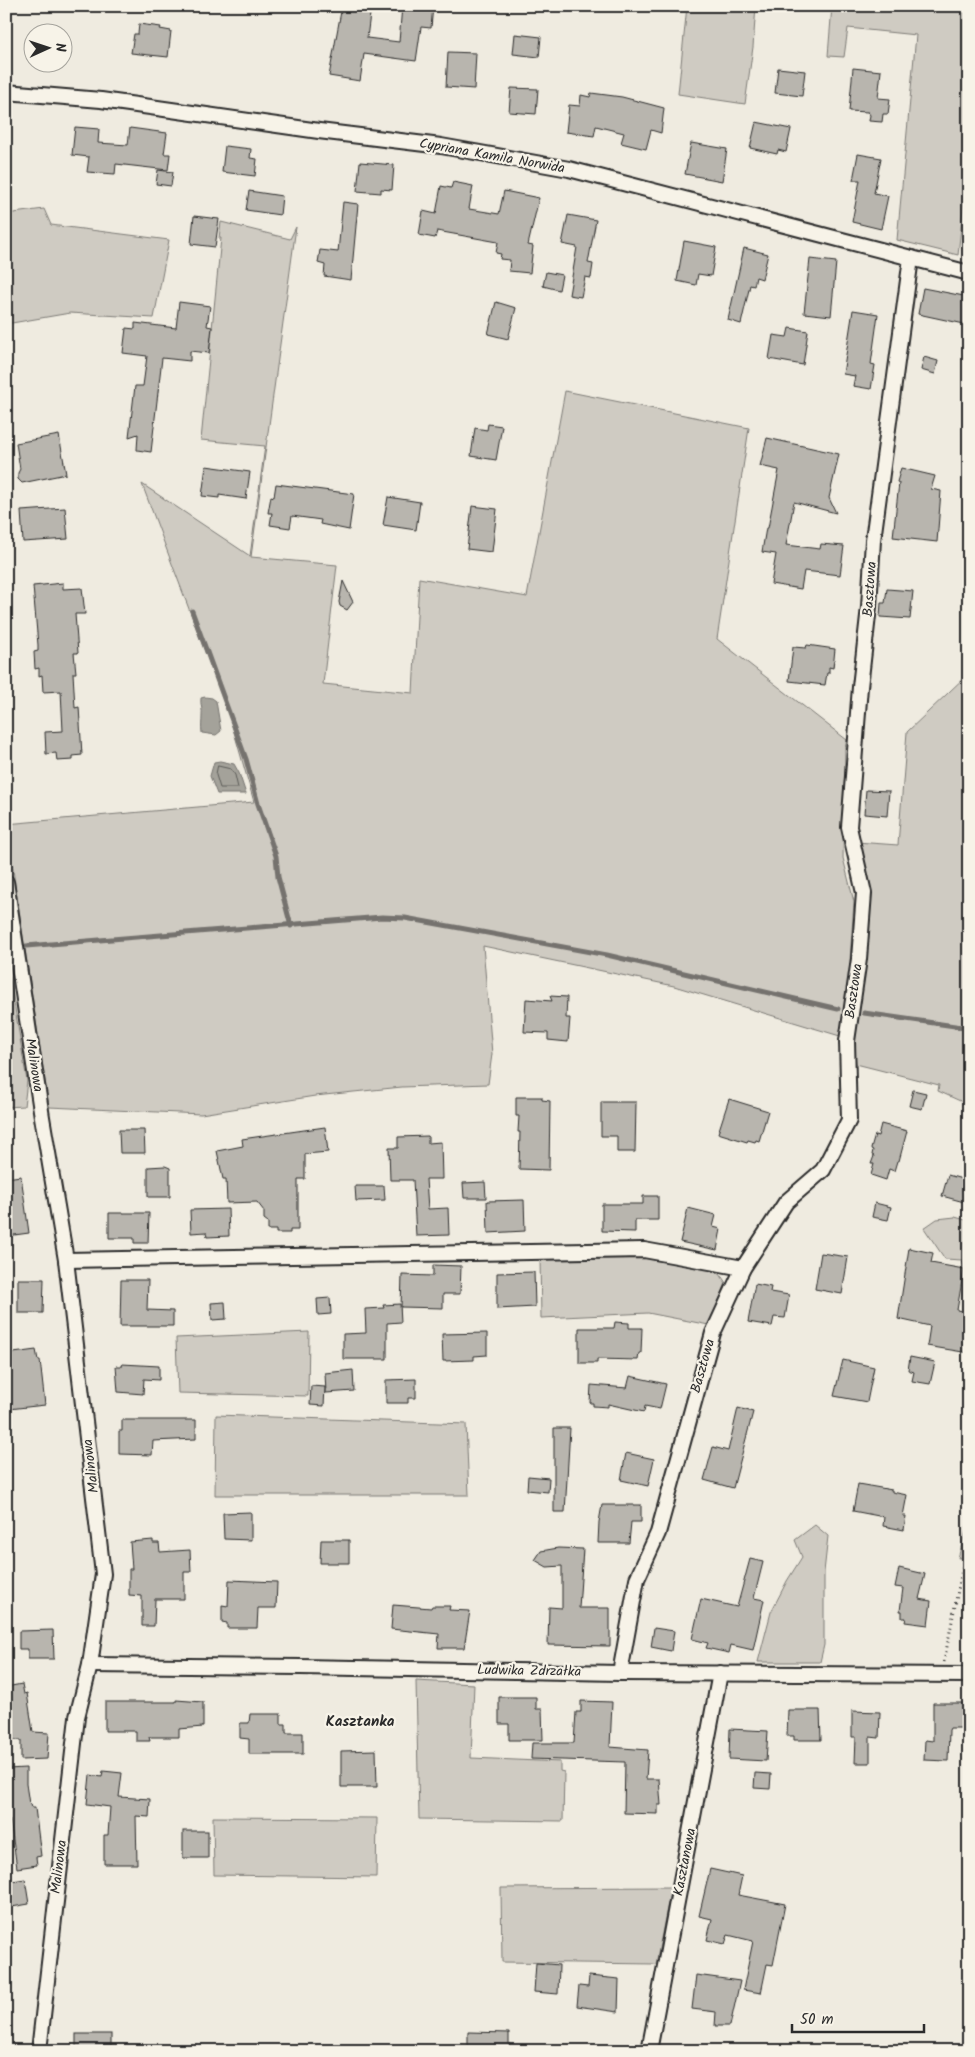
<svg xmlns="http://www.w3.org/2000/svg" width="975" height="2057" font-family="Kalam,sans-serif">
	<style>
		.green { fill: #cfcbc2; stroke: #7d7b76 }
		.water { fill: #a4a29a; stroke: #74726e }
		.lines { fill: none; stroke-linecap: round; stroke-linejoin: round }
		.shore { stroke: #5b5b57; stroke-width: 1 }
		.stream { stroke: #74726e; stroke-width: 5 }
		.building { fill: #b8b5ae; stroke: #2b2b2b }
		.minor-casing { stroke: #2b2b2b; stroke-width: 18 }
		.path { stroke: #2b2b2b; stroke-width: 3; stroke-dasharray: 1 4; stroke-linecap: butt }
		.minor { stroke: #f7f3e8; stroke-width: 14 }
		.labels { text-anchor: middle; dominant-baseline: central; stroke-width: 4.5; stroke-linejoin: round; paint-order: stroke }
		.street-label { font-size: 14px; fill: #2b2b2b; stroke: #f7f3e8 }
		.neighbourhood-label { font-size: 15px; font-weight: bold; fill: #2b2b2b; stroke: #f7f3e8 }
	</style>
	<rect width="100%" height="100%" fill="#efebe0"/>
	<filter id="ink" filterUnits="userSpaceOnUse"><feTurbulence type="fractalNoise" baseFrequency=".02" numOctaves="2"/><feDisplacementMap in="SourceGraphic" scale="10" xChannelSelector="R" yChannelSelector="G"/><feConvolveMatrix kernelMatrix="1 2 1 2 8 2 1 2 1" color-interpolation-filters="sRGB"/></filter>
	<g filter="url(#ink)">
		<!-- green -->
		<g class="green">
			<polygon points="687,6 756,6 753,47 745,104 678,94"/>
			<polygon points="832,6 969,6 969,153 958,255 897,240 916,35 848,28 844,57 828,56"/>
			<polygon points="44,209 51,225 169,240 154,318 70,313 6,324 6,214"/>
			<polygon points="221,222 290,239 296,227 251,557 337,565 323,684 413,693 419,578 527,597 565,391 749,428 717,639 847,740 845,748 843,858 854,902 847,1004 840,1036 674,986 483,946 492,1054 488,1084 402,1087 315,1096 201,1114 49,1107 6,824 254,802 230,718 142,484 250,556 265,446 201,440 221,238 219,238"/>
			<polygon points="969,673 969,1105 938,1091 939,1085 856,1064 854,1042 859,1002 856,842 898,845 907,732"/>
			<polygon points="6,955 27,1081 24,1106 6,1107"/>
			<polygon points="955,1217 969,1221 969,1299 963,1295 964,1269 962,1260 945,1259 924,1228 937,1219"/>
			<polygon points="635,1256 705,1268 720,1274 726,1283 709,1325 648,1313 541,1318 540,1257"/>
			<polygon points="309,1332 308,1396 178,1393 176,1338"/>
			<polygon points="216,1415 466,1424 469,1495 215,1495"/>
			<polygon points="969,1520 969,1557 958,1558"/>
			<polygon points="815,1525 828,1536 824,1572 824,1645 820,1662 758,1662 771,1612 787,1581 802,1557 795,1540"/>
			<polygon points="416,1681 474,1684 471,1758 560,1762 560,1771 564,1772 563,1821 419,1819"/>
			<polygon points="213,1817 377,1818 376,1877 214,1875"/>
			<polygon points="671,1887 656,1964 502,1962 501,1888"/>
		</g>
		<!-- water -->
		<g class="water">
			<path d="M205 697 212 698 216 701 221 731 216 735 202 733C201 726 202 722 202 716 203 710 200 704 201 698Z"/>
			<polygon points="220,761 234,764 239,773 246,794 217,794 210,776 214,762"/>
		</g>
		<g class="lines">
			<!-- shore -->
			<polygon class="shore" points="218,766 231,769 235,775 238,788 220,788 216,775"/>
			<!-- stream -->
			<g class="stream">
				<polyline points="192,611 246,759 258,804 276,856 278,877 291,926"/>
				<polyline points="26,946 382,917 405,918 607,955 838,1009"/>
				<polyline points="864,1013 969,1028"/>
			</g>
		</g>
		<!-- building -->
		<g class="building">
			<polygon points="342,6 371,6 367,38 399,42 402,6 433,6 431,28 421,27 416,61 364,54 360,81 329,76"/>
			<polygon points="139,24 161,27 160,29 171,31 168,57 131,53 134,34 138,34"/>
			<polygon points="515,34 541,37 539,57 513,54"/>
			<polygon points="448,52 476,53 474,89 446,87"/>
			<polygon points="778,68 805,71 802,96 775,93"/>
			<polygon points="853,68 881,71 878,98 890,99 888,114 883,114 882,122 869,121 870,115 868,112 849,111"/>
			<polygon points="511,88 538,89 536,114 509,112"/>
			<polygon points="591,93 622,97 664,108 661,133 651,130 646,149 621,143 624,133 596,126 594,136 566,132 569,105 580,106 581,95 590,97"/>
			<polygon points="756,122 791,129 786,152 778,150 777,154 750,148"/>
			<polygon points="75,127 99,129 98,143 128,145 130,128 167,133 164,154 170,154 168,170 116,164 115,174 87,172 89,157 72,155"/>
			<polygon points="691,143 727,149 722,181 685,174"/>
			<polygon points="225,146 251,149 250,158 257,159 255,176 222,172"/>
			<polygon points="858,154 881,158 874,193 888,196 881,229 852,222 860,180 853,180"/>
			<polygon points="360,162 394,165 392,190 381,189 381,193 357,191"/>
			<polygon points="158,170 173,172 171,186 156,184"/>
			<polygon points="453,182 473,186 469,209 499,214 504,191 539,198 528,245 533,246 530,273 509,271 510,260 500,259 501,254 496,253 498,242 437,231 435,238 419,235 423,211 436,214 441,186 451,188"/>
			<polygon points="249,191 282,196 280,215 246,210"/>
			<polygon points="343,202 358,204 351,280 324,276 325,265 318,263 320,250 338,252"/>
			<polygon points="568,215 596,220 588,263 593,264 591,278 585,277 581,297 569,295 577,247 562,244"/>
			<polygon points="194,216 219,219 215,247 191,244"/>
			<polygon points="684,241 716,247 711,276 698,274 696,285 677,281"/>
			<polygon points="744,248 768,254 762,279 756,277 754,286 750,285 741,324 728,320"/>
			<polygon points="810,259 836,262 831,316 804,313"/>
			<polygon points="546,272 562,275 559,290 543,286"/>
			<polygon points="923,288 969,297 969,325 918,314"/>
			<polygon points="179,302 210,306 207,326 212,327 209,353 190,351 190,361 162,358 151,452 137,450 138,434 129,437 135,386 143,386 147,356 123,353 126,328 135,329 135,323 176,328"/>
			<polygon points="496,302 516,308 508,339 488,334"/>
			<polygon points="853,310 878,314 871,364 875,365 871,389 853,386 855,376 843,374"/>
			<polygon points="789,328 808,331 803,365 769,359 773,335 787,337"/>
			<polygon points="924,357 938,361 935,374 921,370"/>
			<polygon points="488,424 502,426 496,460 471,456 475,428 487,430"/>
			<polygon points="59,435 66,474 22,483 18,479 18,473 20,469 16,443"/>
			<polygon points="767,438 839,454 829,498 836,513 794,502 786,545 820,549 821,544 844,546 840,575 804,571 801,589 771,584 776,554 762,552 766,528 768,528 779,470 760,466"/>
			<polygon points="206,466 250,472 246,499 219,495 219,498 202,496"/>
			<polygon points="901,468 935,476 931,489 941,491 937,542 893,537 899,483 897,482"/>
			<polygon points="276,484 354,494 349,530 320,524 321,520 292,516 290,528 270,525 272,513 268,513 271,496 274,497"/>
			<polygon points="388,497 420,502 416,530 383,525"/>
			<polygon points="472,506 497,509 492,552 467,549"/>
			<polygon points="65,508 68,539 23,542 21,511"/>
			<polygon points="343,581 353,602 347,610 340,606 339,602"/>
			<polygon points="63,583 63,589 82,588 85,614 75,614 78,653 74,653 76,673 73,673 75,708 79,707 82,755 73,756 73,760 57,761 56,753 46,754 45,732 63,731 61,691 43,692 42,675 39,676 39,668 35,669 34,652 38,651 38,645 33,586"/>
			<polygon points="887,589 913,591 910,619 880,617 881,603 885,603"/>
			<polygon points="807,645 835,649 833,668 829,667 829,673 827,673 825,685 789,681 793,647 806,648"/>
			<polygon points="866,790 889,791 887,816 864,814"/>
			<polygon points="550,996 567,997 566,1018 570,1018 568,1042 548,1040 548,1033 524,1032 526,999 552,1001"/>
			<polygon points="913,1090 926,1093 922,1109 909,1106"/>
			<polygon points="516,1097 542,1097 542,1100 550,1101 549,1170 519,1169 520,1132 518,1132 519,1116 516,1116"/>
			<polygon points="729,1099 768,1111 759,1141 756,1140 755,1142 748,1140 747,1142 718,1133"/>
			<polygon points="601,1102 636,1102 635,1152 617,1152 617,1136 601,1136"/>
			<polygon points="881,1124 907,1131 899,1161 897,1161 894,1171 889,1169 886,1180 871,1175 874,1164 871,1164 874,1156 872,1155 873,1150 871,1149 875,1135 878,1136"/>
			<polygon points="325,1127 328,1152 305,1154 305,1179 298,1179 298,1230 290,1230 290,1233 276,1233 276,1230 268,1230 268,1222 264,1219 264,1211 257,1202 227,1203 226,1179 223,1179 217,1151 243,1146 242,1139"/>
			<polygon points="119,1130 144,1130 145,1153 120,1153"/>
			<polygon points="428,1136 428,1143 441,1142 442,1179 426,1179 428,1209 448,1208 449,1235 416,1236 413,1180 390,1180 389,1148 398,1148 398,1137"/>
			<polygon points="165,1166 170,1168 170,1197 148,1197 148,1167"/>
			<polygon points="948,1175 969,1181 964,1202 942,1196"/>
			<polygon points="21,1176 29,1233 7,1236 6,1178"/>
			<polygon points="485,1182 486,1198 464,1198 463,1183"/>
			<polygon points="355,1186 384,1186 385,1200 356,1201"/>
			<polygon points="643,1196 658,1196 658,1220 635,1220 635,1232 602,1231 602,1204 643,1204"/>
			<polygon points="524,1200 525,1231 488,1233 487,1201"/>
			<polygon points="875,1203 891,1207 888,1220 872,1217"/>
			<polygon points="688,1208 716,1215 713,1227 721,1229 717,1250 680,1242"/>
			<polygon points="228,1209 229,1236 207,1237 206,1232 191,1233 190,1210"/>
			<polygon points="109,1213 149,1213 148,1243 134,1243 134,1238 109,1238"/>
			<polygon points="909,1248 933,1253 931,1263 964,1269 957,1310 969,1312 969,1353 927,1346 930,1326 898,1319"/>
			<polygon points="821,1253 848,1257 842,1294 815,1289"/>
			<polygon points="433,1265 461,1266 460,1294 443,1294 443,1308 401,1307 402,1275 433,1276"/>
			<polygon points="534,1272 535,1307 497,1309 497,1273"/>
			<polygon points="18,1279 44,1279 43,1313 18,1313"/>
			<polygon points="121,1280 148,1280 147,1310 173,1311 173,1326 120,1326"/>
			<polygon points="755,1284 771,1287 770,1292 789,1295 785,1318 774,1317 772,1326 748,1322"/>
			<polygon points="330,1298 331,1314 318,1315 317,1299"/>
			<polygon points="225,1302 226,1319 212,1320 211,1303"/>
			<polygon points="400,1304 401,1322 387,1323 387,1359 343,1359 343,1334 366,1333 365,1309 384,1308 383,1305"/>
			<polygon points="615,1322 629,1323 629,1328 642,1328 641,1353 639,1353 638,1360 597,1359 597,1363 579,1363 579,1328 614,1328"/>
			<polygon points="487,1333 487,1355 474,1356 474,1360 443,1361 442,1334"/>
			<polygon points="36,1350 38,1360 40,1360 45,1405 9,1409 6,1390 6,1354"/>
			<polygon points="910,1357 935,1362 930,1384 912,1381 914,1372 908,1370"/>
			<polygon points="843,1360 874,1367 867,1402 834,1396"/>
			<polygon points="122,1364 159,1366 159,1380 144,1379 143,1394 118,1392 116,1366 122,1366"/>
			<polygon points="353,1370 354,1391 326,1393 325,1373"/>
			<polygon points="630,1376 666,1384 660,1409 645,1406 644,1412 608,1404 608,1407 593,1406 593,1403 590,1403 591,1385 627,1388"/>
			<polygon points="416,1379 416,1398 408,1398 408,1403 386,1403 386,1380"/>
			<polygon points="311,1386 325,1387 324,1406 310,1405"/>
			<polygon points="738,1408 753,1412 733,1488 704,1480 713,1447 728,1451"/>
			<polygon points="122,1420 196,1420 196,1439 153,1441 152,1455 119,1454 119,1431 122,1431"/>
			<polygon points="554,1428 570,1428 565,1512 554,1512"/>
			<polygon points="626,1453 654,1459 648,1486 621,1480"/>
			<polygon points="528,1476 549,1478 548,1492 527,1490"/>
			<polygon points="858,1484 892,1490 892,1492 907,1495 903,1516 906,1516 904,1530 883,1526 884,1517 853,1511"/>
			<polygon points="602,1505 641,1505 641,1522 631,1522 629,1543 598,1543 599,1522"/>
			<polygon points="251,1512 251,1540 224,1539 223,1513"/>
			<polygon points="153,1540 153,1543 159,1543 160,1552 190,1550 191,1572 184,1572 184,1599 155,1599 154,1626 142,1626 142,1596 129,1595 129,1569 132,1569 130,1542"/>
			<polygon points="321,1540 349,1540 349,1563 320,1563"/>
			<polygon points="558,1548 583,1549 579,1608 610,1608 610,1646 548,1645 549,1607 562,1608 562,1566 547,1567 535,1560 541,1551"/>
			<polygon points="750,1559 763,1562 754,1598 764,1600 753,1650 731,1645 729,1653 706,1648 708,1643 692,1639 701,1599 737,1607"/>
			<polygon points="899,1568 925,1574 919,1599 931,1601 928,1625 905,1622 906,1618 902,1618 902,1611 900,1611 903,1588 895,1587"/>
			<polygon points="229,1580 277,1582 276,1608 258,1608 257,1628 227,1628 227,1623 222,1622 222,1605 228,1606"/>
			<polygon points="393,1605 431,1608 432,1606 450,1606 449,1610 470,1611 464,1648 438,1648 439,1634 391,1629"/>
			<polygon points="654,1628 674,1631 671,1651 651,1647"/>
			<polygon points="53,1630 54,1659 28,1659 28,1649 19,1649 19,1631"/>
			<polygon points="22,1684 24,1694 27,1693 33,1732 49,1733 47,1759 21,1760 21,1740 7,1740 6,1687"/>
			<polygon points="499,1697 536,1697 536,1709 542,1709 543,1740 509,1740 509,1724 499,1724"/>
			<polygon points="176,1700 203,1702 203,1727 179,1729 179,1737 149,1737 150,1741 136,1741 136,1731 105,1731 105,1702 176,1702"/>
			<polygon points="581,1701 612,1702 610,1747 648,1750 646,1779 659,1779 661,1805 658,1805 658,1814 624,1813 625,1762 531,1759 532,1743 574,1743 576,1712 581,1712"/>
			<polygon points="933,1703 963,1703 963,1728 950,1728 949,1730 948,1761 924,1760 925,1740 933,1741"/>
			<polygon points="788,1710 820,1710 821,1740 794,1740 794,1736 787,1736"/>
			<polygon points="852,1711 880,1712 879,1738 870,1737 870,1763 855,1763 856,1737 852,1737"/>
			<polygon points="250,1714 281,1714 281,1724 286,1724 286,1733 303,1733 303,1754 249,1754 249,1739 240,1738 240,1723 249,1723"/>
			<polygon points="730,1729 768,1731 766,1761 729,1759"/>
			<polygon points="376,1750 377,1787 341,1787 341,1751"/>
			<polygon points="26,1768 26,1784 29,1804 31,1804 32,1808 35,1808 41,1856 36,1857 37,1865 17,1868 10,1819 6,1820 6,1769"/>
			<polygon points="103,1771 122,1773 119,1797 150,1799 149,1817 136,1816 137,1864 104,1864 104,1835 108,1835 110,1807 87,1804 90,1775 102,1777"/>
			<polygon points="755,1773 771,1774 770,1789 754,1788"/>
			<rect x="183" y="1831" width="25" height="27"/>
			<polygon points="710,1869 742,1876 738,1895 785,1904 773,1965 767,1964 761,1993 743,1990 753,1941 728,1935 725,1944 707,1940 712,1919 699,1916"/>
			<polygon points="25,1879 29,1904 6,1908 6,1882"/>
			<polygon points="536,1963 559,1965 558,1994 534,1992"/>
			<polygon points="696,1975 740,1981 730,2026 715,2026 716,2012 692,2009"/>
			<polygon points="589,1976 619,1979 618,2012 577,2006 579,1986 588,1987"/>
			<polygon points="468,2032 509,2033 509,2051 468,2051"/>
			<rect x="76" y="2034" width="35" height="17"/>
		</g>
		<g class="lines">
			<!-- minor casing -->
			<g class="minor-casing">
				<g id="minor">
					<polyline points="6,92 101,100 319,131 441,146 569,169 969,273"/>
					<polyline points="6,882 42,1117 66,1260 103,1574 90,1665 77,1717 39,2051"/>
					<polyline points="66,1260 644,1250 743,1268"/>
					<polyline points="90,1665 301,1667 620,1673 969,1675"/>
					<polyline points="620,1673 637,1579 658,1533 713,1333 743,1268 786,1202 823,1170 849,1120 847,1041 859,959 864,893 849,827 860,687 869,607 873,540 911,258"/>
					<polyline points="649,2051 720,1673"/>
				</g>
			</g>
			<!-- path -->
			<polyline class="path" points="944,1662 969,1534"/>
			<!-- minor -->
			<use href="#minor" class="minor"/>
		</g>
	</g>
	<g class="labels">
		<!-- street labels -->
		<g class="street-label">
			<text transform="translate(492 156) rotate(10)">Cypriana Kamila Norwida</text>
			<text transform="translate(870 589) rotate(-86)">Basztowa</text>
			<text transform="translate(854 991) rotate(-82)">Basztowa</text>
			<text transform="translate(34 1065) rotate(81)">Malinowa</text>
			<text transform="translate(703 1366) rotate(-74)">Basztowa</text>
			<text transform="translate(91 1466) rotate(-97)">Malinowa</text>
			<text transform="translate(529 1671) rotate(1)">Ludwika Zdrzałka</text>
			<text transform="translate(685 1862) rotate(-79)">Kasztanowa</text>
			<text transform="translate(59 1867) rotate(-83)">Malinowa</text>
		</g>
		<!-- neighbourhood labels -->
		<g class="neighbourhood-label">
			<text x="360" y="1722">Kasztanka</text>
		</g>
	</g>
	<!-- margin -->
	<rect width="975" height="2057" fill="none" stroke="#f7f3e8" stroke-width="25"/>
	<rect x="12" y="12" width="950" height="2032" fill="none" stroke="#2b2b2b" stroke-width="2" filter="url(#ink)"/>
	<!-- north arrow -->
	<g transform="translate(48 48) rotate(87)"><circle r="24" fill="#f7f3e8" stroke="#a5a39c"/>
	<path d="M0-4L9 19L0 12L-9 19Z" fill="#2b2b2b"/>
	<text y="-8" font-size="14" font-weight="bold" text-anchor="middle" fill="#2b2b2b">N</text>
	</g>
	<!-- scale -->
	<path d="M792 2024v8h132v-8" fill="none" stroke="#2b2b2b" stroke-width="2.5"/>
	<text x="800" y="2024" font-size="15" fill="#2b2b2b" stroke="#f7f3e8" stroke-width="4" paint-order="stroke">50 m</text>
</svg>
